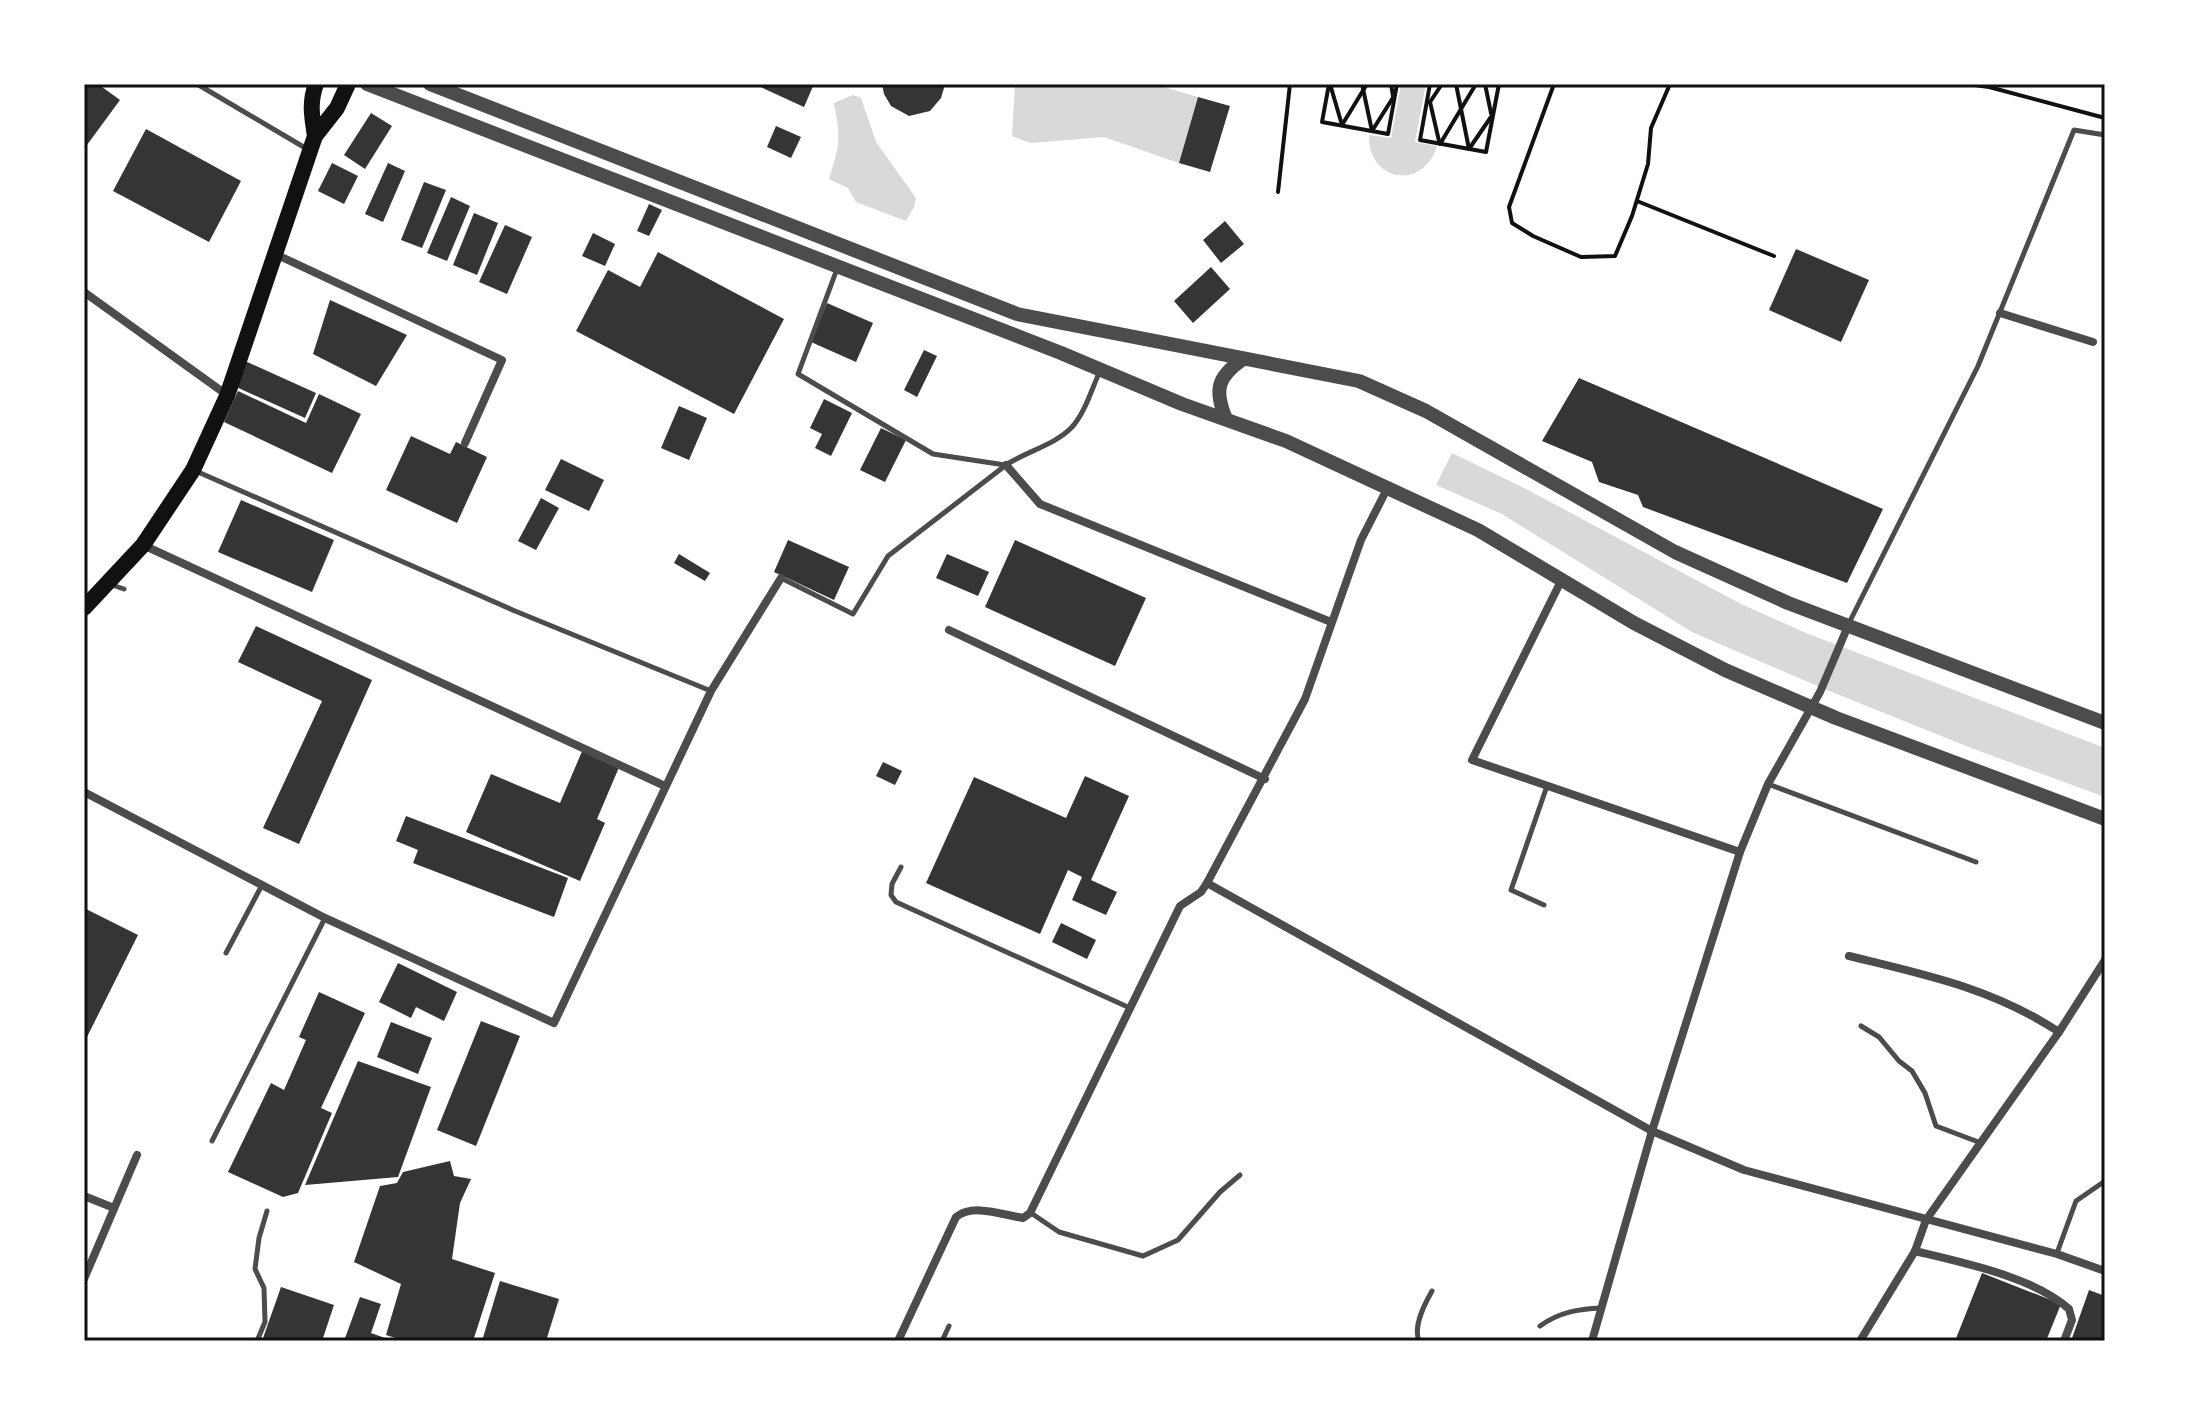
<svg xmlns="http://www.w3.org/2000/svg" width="2189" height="1425" font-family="Mulish,sans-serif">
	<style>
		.water { fill: #d9d9d9 }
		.building { fill: #353535 }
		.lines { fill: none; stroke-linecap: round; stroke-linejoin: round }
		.path { stroke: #111; stroke-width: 4 }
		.service { stroke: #4c4c4c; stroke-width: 5 }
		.minor { stroke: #4c4c4c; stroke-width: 8 }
		.tertiary { stroke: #4c4c4c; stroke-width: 14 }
		.secondary { stroke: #111; stroke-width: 16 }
		.neatline { fill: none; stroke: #111; stroke-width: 3 }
	</style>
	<rect width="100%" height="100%" fill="#fff"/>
	<!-- water -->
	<g class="water">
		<polygon points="1015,84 1154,84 1198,97 1179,163 1104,137 1030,143 1012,136"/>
		<path d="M1401 84H1426L1415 142 1437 146C1423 191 1368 182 1369 135L1391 138Z"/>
		<path d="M853 95 861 98 876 142 916 198 914 207 906 221 856 202 848 188 829 179C840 144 841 139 834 103Z"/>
		<polygon points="1452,453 1526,489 1741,604 1806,633 2105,748 2105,797 1971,748 1822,688 1692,632 1502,514 1436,485"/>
	</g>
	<!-- building -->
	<g class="building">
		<polygon points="84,84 98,84 120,100 84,149"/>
		<polygon points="754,84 814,84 804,107"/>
		<polygon points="882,84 943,84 944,88 941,98 930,111 909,116 891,106 884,94"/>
		<polygon points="1198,97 1230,106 1210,172 1179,163"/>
		<polygon points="371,113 392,126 365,169 344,155"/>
		<polygon points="776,126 801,137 791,158 767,147"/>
		<polygon points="146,129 241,181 209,242 113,191"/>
		<polygon points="332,163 358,176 344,204 318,191"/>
		<polygon points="388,163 405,171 383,222 365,214"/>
		<polygon points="424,182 446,190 422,248 401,240"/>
		<polygon points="451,197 470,206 447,261 427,253"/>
		<polygon points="649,204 662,210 649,236 637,231"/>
		<polygon points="474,213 498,223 477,275 453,265"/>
		<polygon points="1225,221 1244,244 1221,263 1203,240"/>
		<polygon points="505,225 532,237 507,294 479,282"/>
		<polygon points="593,233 615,244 605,266 582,256"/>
		<polygon points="1796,249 1869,280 1841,342 1769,310"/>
		<polygon points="658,252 784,319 734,414 576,331 608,270 640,287"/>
		<polygon points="1211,267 1230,289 1193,323 1174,301"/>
		<polygon points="330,300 407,335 376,386 313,354"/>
		<polygon points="827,303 873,323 856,362 811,342"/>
		<polygon points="924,350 937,356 917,397 904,390"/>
		<polygon points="245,361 316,393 305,418 234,386"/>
		<polygon points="1579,378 1883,509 1847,583 1643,507 1638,495 1599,482 1592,462 1542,441"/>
		<polygon points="238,391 306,423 319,394 361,414 332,473 224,422"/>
		<polygon points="824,399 852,413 831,456 815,448 822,434 810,428"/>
		<polygon points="679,406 707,418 689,460 661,448"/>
		<polygon points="881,428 906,440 885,482 860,470"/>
		<polygon points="411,436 450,454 456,442 487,457 457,523 386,490"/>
		<polygon points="561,459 604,480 589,511 545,490"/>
		<polygon points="541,498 559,508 536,550 518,541"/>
		<polygon points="241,500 334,540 312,592 218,552"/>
		<polygon points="788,540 849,567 834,600 774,572"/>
		<polygon points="1015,540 1146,598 1115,666 985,607"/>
		<polygon points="679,554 710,573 705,581 674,563"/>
		<polygon points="947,554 989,572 978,596 936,578"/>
		<polygon points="256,626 372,680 299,844 263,828 322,701 238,662"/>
		<polygon points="583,749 620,765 597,819 605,823 580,881 466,832 491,774 560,803"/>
		<polygon points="883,762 902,771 895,785 876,776"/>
		<polygon points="1085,776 1129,796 1091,880 1117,892 1106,915 1072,900 1082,877 1068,870 1040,934 926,883 974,777 1066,818"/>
		<polygon points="406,816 568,878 554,917 413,863 418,850 396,841"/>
		<polygon points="84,908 138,935 84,1043"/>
		<polygon points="1061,923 1096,940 1087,959 1052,942"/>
		<polygon points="398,963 457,992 444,1021 416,1007 411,1018 379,1002"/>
		<polygon points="319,992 365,1013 321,1108 332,1113 298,1193 283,1197 228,1172 271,1083 284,1090 306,1040 299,1037"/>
		<polygon points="481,1021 520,1036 476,1146 437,1130"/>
		<polygon points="391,1022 432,1038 418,1074 377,1057"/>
		<polygon points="358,1061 431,1087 398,1177 305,1185"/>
		<polygon points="450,1161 454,1176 471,1179 460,1203 452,1259 495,1273 473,1341 405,1341 386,1335 401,1284 354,1262 380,1186 397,1183 403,1172"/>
		<polygon points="1982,1273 2061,1304 2046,1341 1955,1341"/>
		<polygon points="500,1281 559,1299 546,1341 482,1341"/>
		<polygon points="281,1287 334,1305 322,1341 262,1341"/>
		<polygon points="2089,1290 2105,1296 2105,1341 2071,1341"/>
		<polygon points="360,1297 381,1304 371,1333 385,1338 384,1341 344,1341"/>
	</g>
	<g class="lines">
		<!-- path -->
		<g class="path">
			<polyline points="1329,84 1322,122 1388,134 1397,84"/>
			<polyline points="1330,84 1342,125"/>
			<polyline points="1362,84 1372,131 1394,96"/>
			<polyline points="1391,84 1393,96"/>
			<polyline points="1430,84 1420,140 1486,152 1499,84"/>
			<polyline points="1456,84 1469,149 1493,114"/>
			<polyline points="1485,84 1491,113"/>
			<polyline points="1554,84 1509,207 1512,223 1533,236 1581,257 1615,256 1632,216 1648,164 1651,128 1670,84"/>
			<polyline points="1967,84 1989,87 2105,118"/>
			<polyline points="1427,102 1430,102 1439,141"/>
			<polyline points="1430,102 1442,84"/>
			<polyline points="1342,125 1367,84"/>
			<polyline points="1440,144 1476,84"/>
			<polyline points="1278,192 1290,84"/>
			<polyline points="1637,201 1774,256"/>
		</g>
		<!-- service -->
		<g class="service">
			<polyline points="197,84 307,149"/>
			<polyline points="837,269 798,374 933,454 1005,465"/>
			<polyline points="198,472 515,611 711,691"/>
			<path d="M781 578 853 614 888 556 1006 465C1027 451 1055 445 1072 427 1085 413 1092 388 1100 371"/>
			<polyline points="112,585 124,589"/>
			<polyline points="1848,625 1978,366 2074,130 2105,135"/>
			<polyline points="1768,784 1976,862"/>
			<polyline points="901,867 892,884 891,895 896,902 1130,1008"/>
			<polyline points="1544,905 1511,890 1547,786"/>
			<polyline points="226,953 262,885"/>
			<polyline points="1861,1026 1879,1037 1899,1061 1912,1071 1925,1093 1936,1126 1981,1143"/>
			<polyline points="212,1141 325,918"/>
			<polyline points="1031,1213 1059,1232 1143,1256 1178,1240 1220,1192 1240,1175"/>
			<polyline points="2057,1253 2076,1201 2105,1181"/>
			<path d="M1540 1326C1559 1312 1579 1309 1601 1308"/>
			<polyline points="257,1341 265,1322 264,1288 255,1269 259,1238 267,1211"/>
			<polyline points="942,1341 949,1326"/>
			<path d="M1419 1341C1413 1326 1424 1305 1432 1291"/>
		</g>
		<!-- minor -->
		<g class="minor">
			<polyline points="275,254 502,360 465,443"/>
			<polyline points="84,292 227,395"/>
			<polyline points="2000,313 2093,342"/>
			<polyline points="1006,465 1040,504 1331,622"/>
			<polyline points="143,545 665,786"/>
			<polyline points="1562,579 1472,760 1740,852"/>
			<polyline points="949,630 1265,779"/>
			<polyline points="84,792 325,918 554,1023 711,691 781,578"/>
			<polyline points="1207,883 1652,1131 1744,1170 2057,1254 2105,1271"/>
			<path d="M1849 956C1926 975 1992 988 2059 1032"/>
			<polyline points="84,1196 114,1208"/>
			<path d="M1915 1251C1961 1262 2034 1277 2069 1309L2072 1320 2064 1341"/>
			<polyline points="84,1279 137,1155"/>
			<path d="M898 1341 956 1217C973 1203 1003 1215 1023 1218L1030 1213 1180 906 1201 892 1207 883 1305 699 1361 540 1388 487"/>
			<polyline points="1592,1341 1652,1131 1740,852 1768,784 1820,692 1848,626"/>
			<polyline points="1860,1341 1915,1251 1926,1220 2059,1032 2105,960"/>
		</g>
		<!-- tertiary -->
		<g class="tertiary">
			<polyline points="367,84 1061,353 1182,404 1286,441 1478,530 1634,623 1725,670 1836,718 2105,819"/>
			<polyline points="430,84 1017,314 1359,381 1426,411 1675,552 1788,603 2105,723"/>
			<path d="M1226 419C1214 390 1217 377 1243 359"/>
		</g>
		<!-- secondary -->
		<g class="secondary">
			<path d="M315 136C312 117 309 103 316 84"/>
			<polyline points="84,608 143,545 193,470 227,396 315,136 337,108 348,84"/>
		</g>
	</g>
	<!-- border -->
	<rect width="2189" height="1425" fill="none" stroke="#ffffff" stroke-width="172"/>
	<rect x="86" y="86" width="2017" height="1253" class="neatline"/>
</svg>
